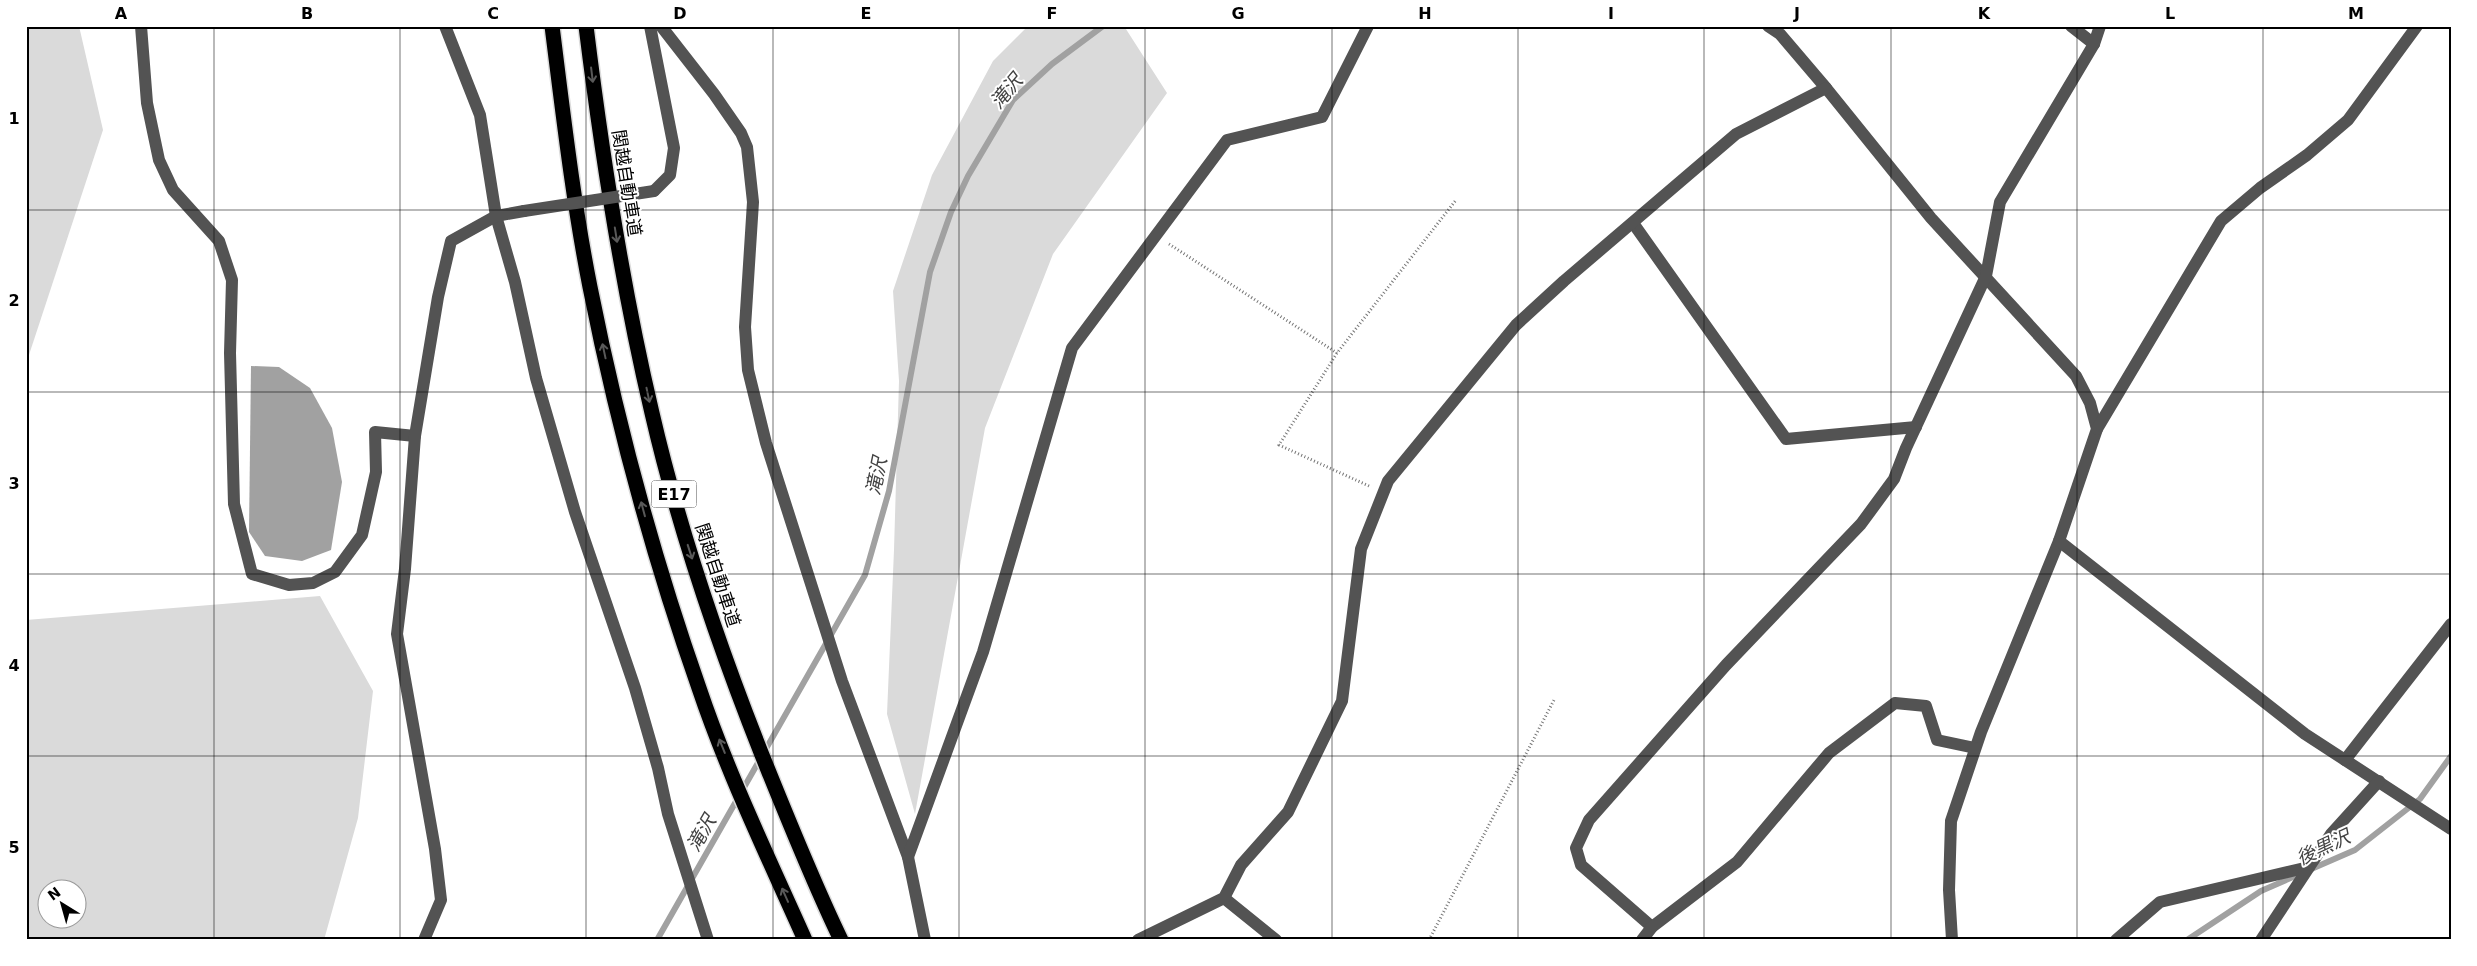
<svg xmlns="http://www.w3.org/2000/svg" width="2477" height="966" font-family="'DejaVu Sans','Noto Sans JP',sans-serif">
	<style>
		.green { fill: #dadada; fill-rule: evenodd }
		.water { fill: #a1a1a1 }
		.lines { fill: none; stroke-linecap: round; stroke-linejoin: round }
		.stream { stroke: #a1a1a1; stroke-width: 6 }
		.highway-casing { stroke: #dbdbdb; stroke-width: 18 }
		.path { stroke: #757575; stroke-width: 3; stroke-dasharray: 1 2.5; stroke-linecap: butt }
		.minor { stroke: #535353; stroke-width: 12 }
		.highway { stroke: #000; stroke-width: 15 }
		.minor-bridge { stroke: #535353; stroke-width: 12 }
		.oneway { stroke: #595959 }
		.grid { fill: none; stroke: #000; stroke-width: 1; stroke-opacity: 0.55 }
		.labels { text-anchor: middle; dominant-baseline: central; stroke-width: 4; stroke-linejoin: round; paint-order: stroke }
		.shield { fill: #fff; stroke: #4c4c4c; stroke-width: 1 }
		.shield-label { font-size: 16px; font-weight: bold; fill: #000 }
		.street-label { font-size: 18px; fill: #000; stroke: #fff }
		.water-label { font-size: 19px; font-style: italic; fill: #424242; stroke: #fff }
		.neatline { fill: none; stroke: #000; stroke-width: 2 }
		.grid-label { font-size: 16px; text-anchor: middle; font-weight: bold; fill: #000 }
	</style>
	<rect width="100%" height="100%" fill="#fff"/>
	<!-- green -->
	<g class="green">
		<polygon points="26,26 79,26 103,130 26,364"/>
		<polygon points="1028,26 1124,26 1167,93 1053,254 985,428 915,814 887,714 894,550 899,381 893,291 932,175 993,61"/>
		<path d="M320 596 373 691 358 818 324 940H26V620ZM48 888H78V918H48Z"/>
	</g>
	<!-- water -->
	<polygon class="water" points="251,366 279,367 310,388 332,428 342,482 331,550 302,561 265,556 249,532"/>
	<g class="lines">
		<!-- stream -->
		<g class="stream">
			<polyline points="657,940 865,575 889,491 930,272 951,212 968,176 1013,100 1052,64 1103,26"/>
			<polyline points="2187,940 2261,891 2355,850 2420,799 2451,756"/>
		</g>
		<!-- highway casing -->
		<g class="highway-casing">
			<g id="highway">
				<path d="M552 26C563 113 573 201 590 287 617 423 653 557 699 688 728 774 768 857 805 940"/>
				<path d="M586 26C602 156 622 286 652 413 679 530 718 644 762 755 787 817 812 880 841 940"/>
			</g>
		</g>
		<!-- path -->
		<g class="path">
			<polyline points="1169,244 1337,353"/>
			<polyline points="1369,486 1279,445 1337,353 1456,200"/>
			<polyline points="1429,940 1554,700"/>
		</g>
		<!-- minor -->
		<g class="minor">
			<polyline points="141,26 147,103 159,160 173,190 219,241 232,280 230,353 234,504 252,574 289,585 313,583 335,572 362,535 376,472 375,432 415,436"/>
			<polyline points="445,26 480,115 496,216 515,282 536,378 575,512 635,688 658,768 668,814 708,940"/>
			<polyline points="650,26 674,148 670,175 654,191"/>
			<polyline points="661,26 714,94 741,133 747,147 753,202 745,327 748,370 766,443 842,681 908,857 925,940"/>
			<polyline points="1768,26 1780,34 1826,88 1931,218 2076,376 2090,403 2097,429 2059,541 1981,732 1951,821 1949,890 1952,940"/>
			<polyline points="2071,26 2094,44"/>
			<polyline points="1633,223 1786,439 1916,427"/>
			<polyline points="2097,429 2221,221 2260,188 2307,155 2348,120 2417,26"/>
			<polyline points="2059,541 2305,734 2451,829"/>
			<polyline points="2345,760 2451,624"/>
			<polyline points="908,857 983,652 1072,348 1227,140 1322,117 1368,26"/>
			<polyline points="1224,898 1276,940"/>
			<polyline points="1652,927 1581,865 1576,848 1589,820 1726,665 1861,524 1894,479 1906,448 1986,276 2000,202 2094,44 2100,26"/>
			<polyline points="424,940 441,900 435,849 397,634 405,569 415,436 438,297 451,241 496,216 524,211"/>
			<polyline points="1138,940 1224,898 1241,865 1288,812 1342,701 1361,549 1388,481 1516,325 1564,281 1736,134 1826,88"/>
			<polyline points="1642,940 1652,927 1737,862 1829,753 1895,703 1926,706 1937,740 1975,748"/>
			<polyline points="2116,940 2160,902 2309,867"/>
			<polyline points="2261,940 2331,834 2379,781"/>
		</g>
		<!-- highway -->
		<use href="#highway" class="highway"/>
		<!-- minor-bridge -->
		<polyline class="minor-bridge" points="524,211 654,191"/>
	</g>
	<!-- one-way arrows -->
	<defs><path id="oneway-shaft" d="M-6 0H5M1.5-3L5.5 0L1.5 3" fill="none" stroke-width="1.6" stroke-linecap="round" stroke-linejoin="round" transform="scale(1.25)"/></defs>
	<g class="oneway">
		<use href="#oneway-shaft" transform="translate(592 75) rotate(83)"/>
		<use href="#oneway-shaft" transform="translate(616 235) rotate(81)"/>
		<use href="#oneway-shaft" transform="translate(604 351) rotate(-102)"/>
		<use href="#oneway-shaft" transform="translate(648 395) rotate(78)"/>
		<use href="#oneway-shaft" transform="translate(643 509) rotate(-105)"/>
		<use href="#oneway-shaft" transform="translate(690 552) rotate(72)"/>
		<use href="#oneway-shaft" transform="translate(722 746) rotate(-112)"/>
		<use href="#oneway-shaft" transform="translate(785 895) rotate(-114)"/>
	</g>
	<!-- grid -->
	<path class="grid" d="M214 26V940M400 26V940M586 26V940M773 26V940M959 26V940M1145 26V940M1332 26V940M1518 26V940M1704 26V940M1891 26V940M2077 26V940M2263 26V940M26 210H2451M26 392H2451M26 574H2451M26 756H2451"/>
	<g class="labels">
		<!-- shield labels -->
		<rect class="shield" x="651.5" y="480.5" width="45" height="27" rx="4"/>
		<g class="shield-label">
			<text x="674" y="494">E17</text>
		</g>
		<!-- street labels -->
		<g class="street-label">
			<text transform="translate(627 183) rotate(81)">関越自動車道</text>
			<text transform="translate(718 575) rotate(72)">関越自動車道</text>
		</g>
		<!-- water labels -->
		<g class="water-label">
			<text transform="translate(1006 91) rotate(-50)">滝沢</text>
			<text transform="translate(876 476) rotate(-78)">滝沢</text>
			<text transform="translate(701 833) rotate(-60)">滝沢</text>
			<text transform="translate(2323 847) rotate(-25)">後黒沢</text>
		</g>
	</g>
	<!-- border -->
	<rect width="2477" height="966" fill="none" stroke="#ffffff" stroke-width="55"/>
	<!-- north arrow -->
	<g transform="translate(62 904) rotate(323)"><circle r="24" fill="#ffffff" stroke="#999999"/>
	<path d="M0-4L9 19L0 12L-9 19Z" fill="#000000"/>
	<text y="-8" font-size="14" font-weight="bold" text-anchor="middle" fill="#000000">N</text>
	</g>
	<rect x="28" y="28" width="2422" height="910" class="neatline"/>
	<g class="grid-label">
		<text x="121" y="19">A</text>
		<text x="307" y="19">B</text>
		<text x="493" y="19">C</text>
		<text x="680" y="19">D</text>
		<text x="866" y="19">E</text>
		<text x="1052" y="19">F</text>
		<text x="1238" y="19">G</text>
		<text x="1425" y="19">H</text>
		<text x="1611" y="19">I</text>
		<text x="1797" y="19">J</text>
		<text x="1984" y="19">K</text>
		<text x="2170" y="19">L</text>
		<text x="2356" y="19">M</text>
		<text x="14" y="124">1</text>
		<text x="14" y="306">2</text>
		<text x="14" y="489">3</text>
		<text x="14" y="671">4</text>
		<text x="14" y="853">5</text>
	</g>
</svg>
